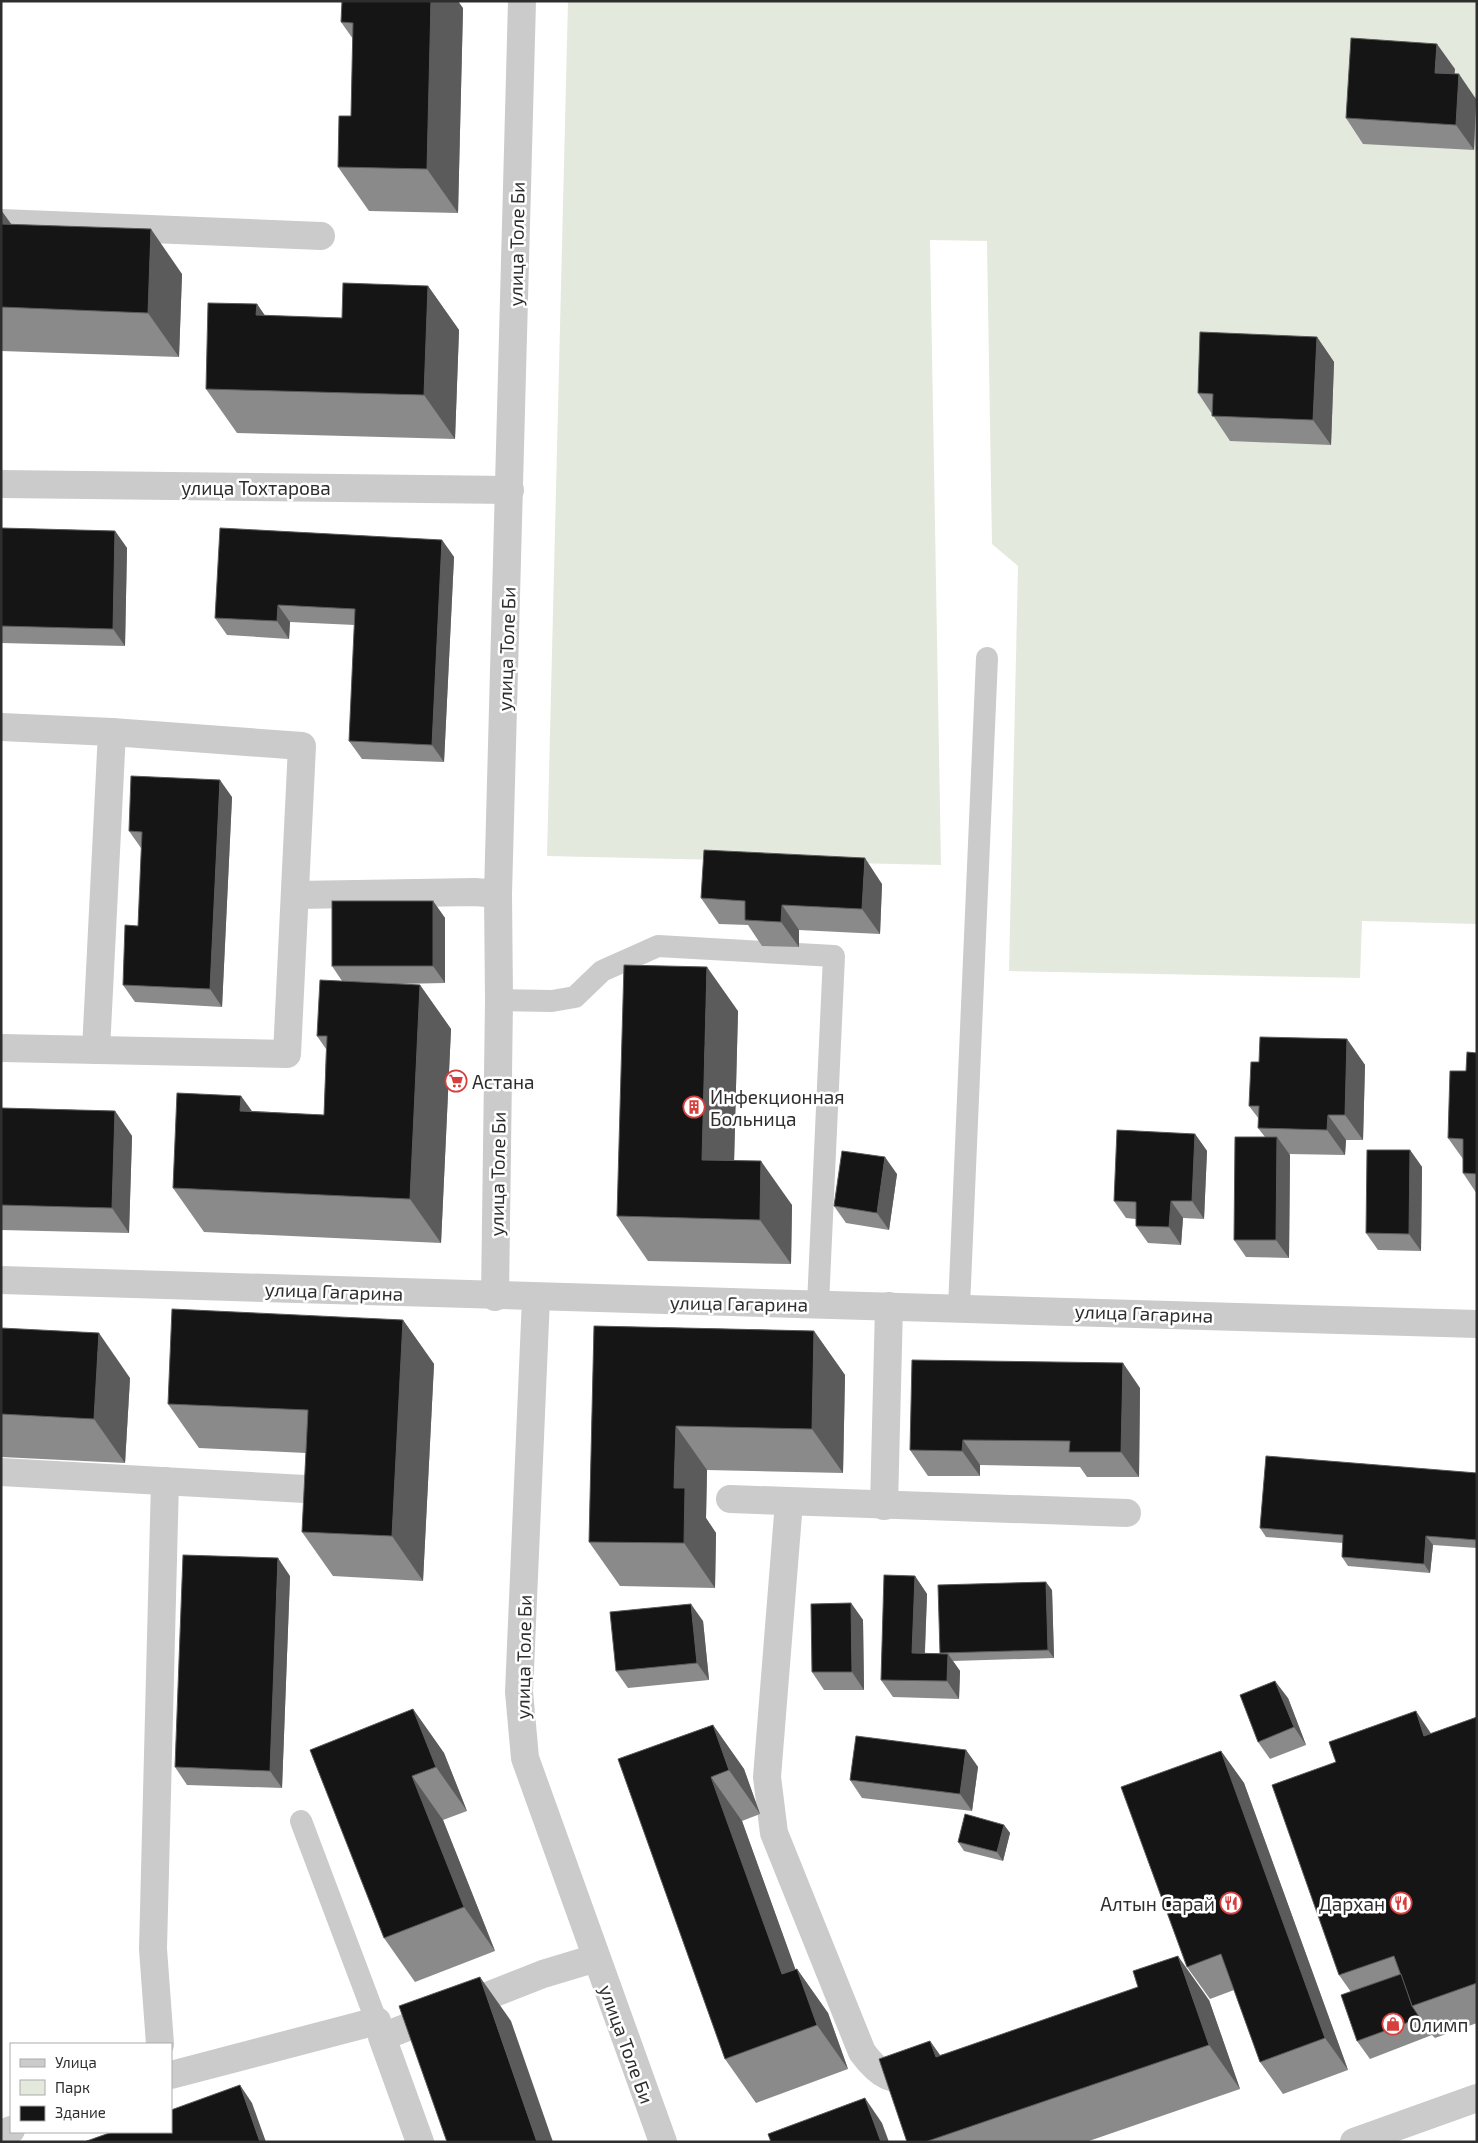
<svg xmlns="http://www.w3.org/2000/svg" width="1478" height="2143" font-family="'Exo 2',sans-serif">
	<style>
		.green { fill: #e3eadd }
		.lines { fill: none; stroke-linecap: round; stroke-linejoin: round }
		.lane { stroke: #cbcbcb; stroke-width: 22 }
		.street { stroke: #cbcbcb; stroke-width: 28 }
		.wall { fill: #8a8a8a }
		.shaded-wall { fill: #5b5b5b }
		.building { fill: #151515; stroke: #5b5b5b }
		.labels { text-anchor: middle; dominant-baseline: central; stroke-width: 5; stroke-linejoin: round; paint-order: stroke }
		.street-label { font-size: 19px; fill: #2e2e2e; stroke: #fff }
		.poi-label { font-size: 19px; fill: #2e2e2e; stroke: #fff; text-anchor: start }
	</style>
	<rect width="100%" height="100%" fill="#fff"/>
	<!-- green -->
	<polygon class="green" points="568,1 1477,1 1477,924 1362,921 1360,978 1009,971 1018,566 992,544 987,241 930,240 941,865 547,856"/>
	<g class="lines">
		<!-- lane -->
		<g class="lane">
			<polyline points="499,1000 552,1001 575,997 602,971 658,946 834,956 818,1304"/>
			<polyline points="959,1307 987,658"/>
			<polyline points="301,1821 382,2036"/>
		</g>
		<!-- street -->
		<g class="street">
			<polyline points="1,223 321,236"/>
			<polyline points="1,484 510,490"/>
			<polyline points="1,727 112,732 302,746 287,1054 1,1048"/>
			<polyline points="296,895 475,892 498,894"/>
			<polyline points="96,1050 112,732"/>
			<path d="M1 1280C493 1297 985 1308 1477 1324"/>
			<polyline points="495,1297 499,1000 498,894 522,1"/>
			<polyline points="536,1298 519,1692 525,1758 663,2142"/>
			<polyline points="1,1472 305,1489"/>
			<polyline points="730,1499 1127,1513"/>
			<path d="M789 1502 767 1777 774 1833 862 2052C879 2075 892 2084 921 2076"/>
			<polyline points="884,1506 889,1306"/>
			<polyline points="160,2044 153,1949 165,1481"/>
			<polyline points="171,2075 377,2021"/>
			<polyline points="1,2134 11,2130"/>
			<polyline points="420,2142 382,2037 543,1974 596,1958"/>
			<polyline points="1354,2142 1477,2098"/>
		</g>
	</g>
	<!-- wall -->
	<g class="wall">
		<polygon points="463,8 458,213 369,211 338,167 351,116 353,39 341,22"/>
		<polygon points="1455,69 1454,74 1476,99 1474,150 1363,144 1346,118"/>
		<polygon points="1,210 12,225 182,274 179,357 1,351"/>
		<polygon points="428,286 459,330 455,439 237,433 206,389 257,304 265,316 342,318"/>
		<polygon points="1317,337 1334,362 1331,445 1230,441 1198,393"/>
		<polygon points="1,528 115,531 127,548 125,646 1,643"/>
		<polygon points="442,540 454,557 444,762 362,759 349,741 355,625 290,622 289,639 227,635 215,618"/>
		<polygon points="232,797 222,1007 135,1002 123,985 138,926 142,848 141,848 129,831"/>
		<polygon points="882,884 880,934 799,930 799,947 762,946 748,925 719,924 701,898"/>
		<polygon points="433,901 445,918 445,983 398,984 420,985 451,1029 441,1243 204,1232 173,1188 241,1096 252,1111 324,1115 326,1049 317,1036 342,981 332,966"/>
		<polygon points="738,1011 734,1160 792,1205 791,1264 648,1261 617,1216"/>
		<polygon points="1347,1039 1365,1065 1363,1140 1346,1140 1345,1155 1289,1154 1290,1155 1289,1258 1246,1257 1234,1240 1265,1137 1258,1128 1259,1119 1249,1106 1259,1062"/>
		<polygon points="1477,1053 1477,1194 1463,1173 1463,1159 1448,1138 1466,1071"/>
		<polygon points="1,1108 115,1111 132,1136 129,1233 1,1230"/>
		<polygon points="1195,1134 1207,1151 1204,1219 1183,1218 1181,1245 1148,1243 1136,1226 1136,1219 1126,1218 1114,1201"/>
		<polygon points="1410,1150 1422,1167 1421,1251 1378,1250 1366,1233"/>
		<polygon points="897,1174 889,1230 846,1223 834,1206"/>
		<polygon points="403,1320 434,1364 423,1581 333,1576 302,1532 306,1453 199,1448 168,1404"/>
		<polygon points="594,1326 814,1331 845,1375 843,1473 707,1470 706,1518 716,1533 715,1588 620,1586 589,1542"/>
		<polygon points="1,1328 130,1378 125,1463 1,1457"/>
		<polygon points="1140,1388 1139,1477 1087,1477 1080,1467 980,1465 980,1476 928,1476 910,1450"/>
		<polygon points="1477,1473 1477,1548 1433,1545 1430,1573 1348,1566 1342,1557 1343,1543 1266,1537 1260,1528"/>
		<polygon points="290,1576 282,1788 187,1785 175,1767"/>
		<polygon points="915,1576 927,1594 925,1653 940,1653 1052,1590 1054,1658 953,1661 960,1671 959,1699 893,1697 881,1680"/>
		<polygon points="851,1603 863,1620 864,1690 824,1690 812,1672"/>
		<polygon points="703,1621 709,1680 628,1688 616,1671"/>
		<polygon points="1288,1698 1306,1745 1270,1759 1258,1742"/>
		<polygon points="413,1709 444,1753 467,1811 443,1820 495,1951 415,1982 384,1938"/>
		<polygon points="1477,1717 1477,2023 1435,2038 1432,2035 1370,2059 1357,2041 1351,1992 1339,1975 1431,1734"/>
		<polygon points="713,1725 744,1769 760,1814 742,1821 795,1969 797,1969 828,2013 848,2069 756,2103 725,2059 618,1759"/>
		<polygon points="966,1750 978,1767 972,1811 862,1798 850,1780"/>
		<polygon points="1221,1751 1244,1783 1348,2070 1283,2094 1260,2062 1234,1990 1210,1999 1187,1967"/>
		<polygon points="1004,1825 1010,1833 1003,1861 964,1851 958,1842"/>
		<polygon points="1209,2000 1240,2089 1086,2142 907,2142 930,2041 940,2055"/>
	</g>
	<!-- shaded-wall -->
	<g class="shaded-wall">
		<polygon points="431,1 458,1 463,8 458,213 427,169"/>
		<polygon points="1437,44 1455,69 1452,98 1435,73"/>
		<polygon points="1459,74 1476,99 1474,150 1456,125"/>
		<polygon points="1,210 28,248 1,231"/>
		<polygon points="151,229 182,274 179,357 148,313"/>
		<polygon points="428,286 459,330 455,439 424,395"/>
		<polygon points="257,304 288,349 256,315"/>
		<polygon points="1317,337 1334,362 1331,445 1313,420"/>
		<polygon points="115,531 127,548 125,646 113,629"/>
		<polygon points="442,540 454,557 444,762 432,745"/>
		<polygon points="278,605 290,622 289,639 277,621"/>
		<polygon points="220,780 232,797 222,1007 210,989"/>
		<polygon points="865,858 882,884 880,934 862,909"/>
		<polygon points="433,901 445,918 445,983 433,966"/>
		<polygon points="782,905 799,930 799,947 781,922"/>
		<polygon points="707,967 738,1011 733,1204 702,1160"/>
		<polygon points="420,985 451,1029 441,1243 410,1199"/>
		<polygon points="1347,1039 1365,1065 1363,1140 1345,1115"/>
		<polygon points="241,1096 272,1140 240,1111"/>
		<polygon points="115,1111 132,1136 129,1233 112,1208"/>
		<polygon points="1328,1115 1346,1140 1345,1155 1327,1130"/>
		<polygon points="1195,1134 1207,1151 1204,1219 1192,1201"/>
		<polygon points="1277,1137 1290,1155 1289,1258 1276,1240"/>
		<polygon points="1410,1150 1422,1167 1421,1251 1409,1234"/>
		<polygon points="885,1157 897,1174 889,1230 877,1213"/>
		<polygon points="761,1161 792,1205 791,1264 760,1220"/>
		<polygon points="1171,1201 1183,1218 1181,1245 1169,1227"/>
		<polygon points="403,1320 434,1364 423,1581 392,1536"/>
		<polygon points="814,1331 845,1375 843,1473 812,1429"/>
		<polygon points="99,1333 130,1378 125,1463 94,1419"/>
		<polygon points="1123,1363 1140,1388 1139,1477 1121,1452"/>
		<polygon points="676,1426 707,1470 706,1518 716,1533 715,1588 684,1543 674,1488"/>
		<polygon points="963,1440 980,1465 980,1476 962,1451"/>
		<polygon points="1426,1536 1433,1545 1430,1573 1424,1564"/>
		<polygon points="278,1558 290,1576 282,1788 270,1771"/>
		<polygon points="915,1576 927,1594 924,1670 912,1653"/>
		<polygon points="1046,1582 1052,1590 1054,1658 1048,1650"/>
		<polygon points="851,1603 863,1620 864,1690 852,1672"/>
		<polygon points="691,1604 703,1621 709,1680 697,1663"/>
		<polygon points="948,1654 960,1671 959,1699 947,1681"/>
		<polygon points="1275,1681 1288,1698 1306,1745 1294,1727"/>
		<polygon points="413,1709 444,1753 467,1811 436,1767"/>
		<polygon points="1416,1711 1438,1744 1424,1736"/>
		<polygon points="713,1725 744,1769 760,1814 729,1770"/>
		<polygon points="966,1750 978,1767 972,1811 960,1794"/>
		<polygon points="1221,1751 1244,1783 1348,2070 1325,2038"/>
		<polygon points="412,1776 443,1820 495,1951 464,1907"/>
		<polygon points="711,1777 742,1821 813,2018 782,1974"/>
		<polygon points="1004,1825 1010,1833 1003,1861 997,1852"/>
		<polygon points="1178,1956 1209,2000 1240,2089 1209,2045"/>
		<polygon points="797,1969 828,2013 848,2069 817,2025"/>
		<polygon points="480,1977 511,2021 553,2142 537,2142"/>
		<polygon points="930,2041 961,2085 936,2057"/>
		<polygon points="240,2085 252,2103 266,2142 260,2142"/>
		<polygon points="865,2098 882,2123 889,2142 881,2142"/>
	</g>
	<!-- building -->
	<g class="building">
		<polygon points="342,1 431,1 427,169 338,167 339,116 351,116 353,23 341,22"/>
		<polygon points="1351,38 1437,44 1435,73 1459,74 1456,125 1346,118"/>
		<polygon points="1,224 151,229 148,313 1,307"/>
		<polygon points="343,283 428,286 424,395 206,389 208,303 257,304 256,315 342,318"/>
		<polygon points="1200,332 1317,337 1313,420 1212,416 1213,394 1198,393"/>
		<polygon points="1,528 115,531 113,629 1,626"/>
		<polygon points="220,528 442,540 432,745 349,741 355,609 278,605 277,621 215,618"/>
		<polygon points="131,776 220,780 210,989 123,985 125,925 138,926 142,832 129,831"/>
		<polygon points="704,850 865,858 862,909 782,905 781,922 745,920 745,901 701,898"/>
		<rect x="332" y="901" width="101" height="65"/>
		<polygon points="624,965 707,967 702,1160 761,1161 760,1220 617,1216"/>
		<polygon points="320,980 420,985 410,1199 173,1188 177,1093 241,1096 240,1111 324,1115 327,1036 317,1036"/>
		<polygon points="1260,1037 1347,1039 1345,1115 1328,1115 1327,1130 1258,1128 1259,1106 1249,1106 1251,1062 1259,1062"/>
		<polygon points="1467,1052 1477,1053 1477,1174 1463,1173 1463,1139 1448,1138 1450,1071 1466,1071"/>
		<polygon points="1,1108 115,1111 112,1208 1,1205"/>
		<polygon points="1117,1130 1195,1134 1192,1201 1171,1201 1169,1227 1136,1226 1136,1202 1114,1201"/>
		<polygon points="1235,1137 1277,1137 1276,1240 1234,1240"/>
		<polygon points="1367,1150 1410,1150 1409,1234 1366,1233"/>
		<polygon points="842,1151 885,1157 877,1213 834,1206"/>
		<polygon points="172,1309 403,1320 392,1536 302,1532 308,1410 168,1404"/>
		<polygon points="594,1326 814,1331 812,1429 676,1426 674,1488 685,1488 684,1543 589,1542"/>
		<polygon points="1,1328 99,1333 94,1419 1,1414"/>
		<polygon points="912,1360 1123,1363 1121,1452 1069,1452 1070,1441 963,1440 962,1451 910,1450"/>
		<polygon points="1266,1456 1477,1473 1477,1540 1426,1536 1424,1564 1342,1557 1343,1535 1260,1528"/>
		<polygon points="183,1555 278,1558 270,1771 175,1767"/>
		<polygon points="884,1575 915,1576 912,1653 948,1654 947,1681 881,1680"/>
		<polygon points="1046,1582 1048,1650 940,1653 938,1585"/>
		<polygon points="851,1603 852,1672 812,1672 811,1604"/>
		<polygon points="691,1604 697,1663 616,1671 610,1612"/>
		<polygon points="1275,1681 1294,1727 1258,1742 1240,1695"/>
		<polygon points="413,1709 436,1767 412,1776 464,1907 384,1938 310,1750"/>
		<polygon points="1416,1711 1424,1736 1477,1717 1477,1983 1412,2006 1394,1956 1339,1975 1272,1785 1336,1762 1329,1742"/>
		<polygon points="713,1725 729,1770 711,1777 782,1974 797,1969 817,2025 725,2059 618,1759"/>
		<polygon points="856,1736 966,1750 960,1794 850,1780"/>
		<polygon points="1221,1751 1325,2038 1260,2062 1221,1954 1187,1967 1121,1787"/>
		<polygon points="965,1814 1004,1825 997,1852 958,1842"/>
		<polygon points="1178,1956 1209,2045 925,2142 907,2142 879,2059 930,2041 936,2057 1138,1987 1133,1971"/>
		<polygon points="1401,1974 1412,2006 1420,2018 1357,2041 1341,1995"/>
		<polygon points="480,1977 537,2142 447,2142 399,2006"/>
		<polygon points="240,2085 260,2142 84,2142 112,2132 171,2132 171,2110"/>
		<polygon points="865,2098 881,2142 771,2142 768,2134"/>
	</g>
	<!-- icons -->
	<defs>
		<g id="supermarket-ring" transform="scale(1.125)"><circle r="9.5" fill="#fff" stroke="#d73e3e" stroke-width="1.5"/><path d="M-6-5.5h2.5l.6 2H6L4.5 2H-2.5L-4.4-4H-6ZM-1.5 3.2a1.3 1.3 0 1 0 .1 0ZM3 3.2a1.3 1.3 0 1 0 .1 0Z" fill="#d73e3e"/></g>
		<g id="building-ring" transform="scale(1.125)"><circle r="9.5" fill="#fff" stroke="#d73e3e" stroke-width="1.5"/><path d="M-4-6H4V6H1V3H-1V6H-4ZM-2.5-4.3h1.7v1.8h-1.7ZM.8-4.3h1.7v1.8H.8ZM-2.5-1h1.7V.8h-1.7ZM.8-1h1.7V.8H.8Z" fill="#d73e3e"/></g>
		<g id="restaurant-ring" transform="scale(1.125)"><circle r="9.5" fill="#fff" stroke="#d73e3e" stroke-width="1.5"/><path d="M-5-6h1v4h1v-4h1v4h1v-4h1v5L-1.5 .5V6h-2V.5L-5-1ZM5-6V6H3V1.5H1.5Q1.5-4 5-6Z" fill="#d73e3e"/></g>
		<g id="shop-ring" transform="scale(1.125)"><circle r="9.5" fill="#fff" stroke="#d73e3e" stroke-width="1.5"/><path d="M-5-2.5h2.3a2.7 3.5 0 0 1 5.4 0H5L5.5 6h-11ZM-1.5-2.5h3a1.5 2.3 0 0 0-3 0Z" fill="#d73e3e"/></g>
	</defs>
	<g fill-rule="evenodd">
		<use href="#supermarket-ring" x="456" y="1081"/>
		<use href="#building-ring" x="694" y="1107"/>
		<use href="#restaurant-ring" x="1231" y="1903"/>
		<use href="#restaurant-ring" x="1401" y="1903"/>
		<use href="#shop-ring" x="1393" y="2024"/>
	</g>
	<g class="labels">
		<!-- street labels -->
		<g class="street-label">
			<text transform="translate(516 244) rotate(-89)">улица Толе Би</text>
			<text x="256" y="487">улица Тохтарова</text>
			<text transform="translate(506 649) rotate(-88)">улица Толе Би</text>
			<text transform="translate(497 1174) rotate(-89)">улица Толе Би</text>
			<text transform="translate(334 1291) rotate(2)">улица Гагарина</text>
			<text transform="translate(739 1303) rotate(1)">улица Гагарина</text>
			<text transform="translate(1144 1313) rotate(2)">улица Гагарина</text>
			<text transform="translate(523 1657) rotate(-89)">улица Толе Би</text>
			<text transform="translate(627 2044) rotate(70)">улица Толе Би</text>
		</g>
		<!-- poi labels -->
		<g class="poi-label">
			<text x="472" y="1081">Астана</text>
			<text x="710" y="1096">Инфекционная<tspan x="710" dy="22">Больница</tspan></text>
			<text x="1215" y="1903" text-anchor="end">Алтын Сарай</text>
			<text x="1385" y="1903" text-anchor="end">Дархан</text>
			<text x="1409" y="2024">Олимп</text>
		</g>
	</g>
	<!-- border -->
	<rect width="1478" height="2143" fill="none" stroke="#2e2e2e" stroke-width="5"/>
	<!-- legend -->
	<rect x="10" y="2043" width="162" height="90" fill="#ffffff" stroke="#ababab"/>
	<rect x="20" y="2059" width="25" height="8" fill="#cbcbcb" stroke="#ababab"/>
	<text x="55" y="2068" font-size="15" fill="#2e2e2e">Улица</text>
	<rect x="20" y="2080" width="25" height="15" fill="#e3eadd" stroke="#ababab"/>
	<text x="55" y="2093" font-size="15" fill="#2e2e2e">Парк</text>
	<rect x="20" y="2106" width="25" height="15" fill="#151515" stroke="#ababab"/>
	<text x="55" y="2118" font-size="15" fill="#2e2e2e">Здание</text>
</svg>
